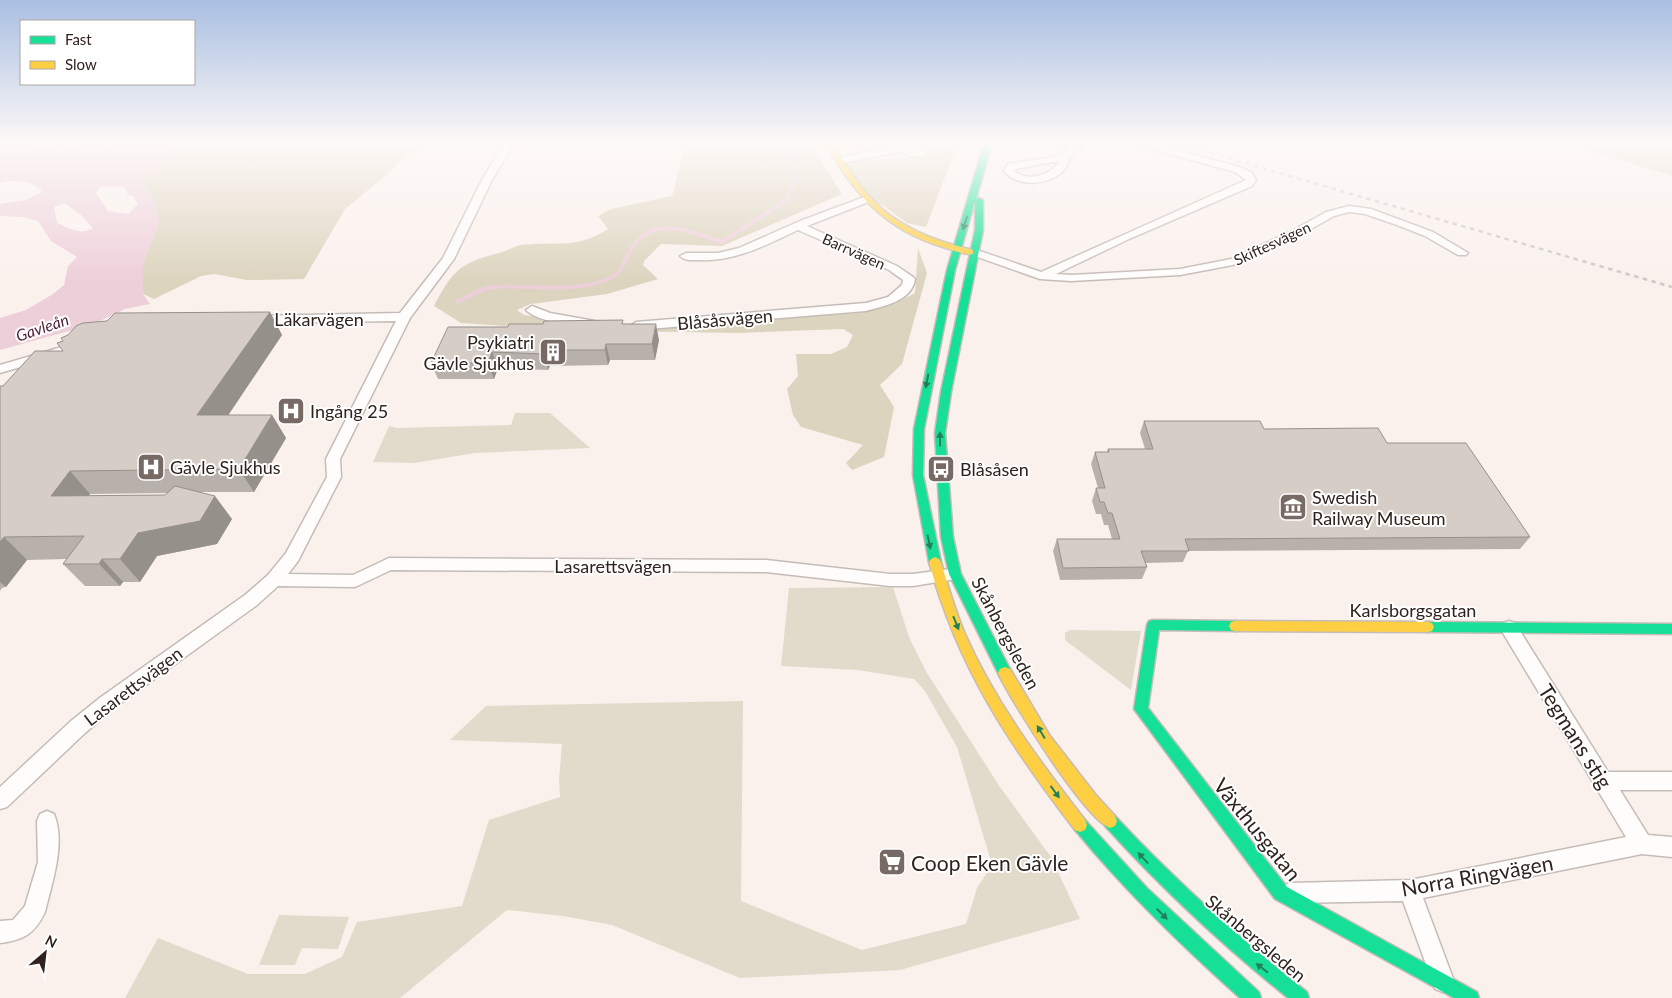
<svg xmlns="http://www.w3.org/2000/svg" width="1672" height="998" font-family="Lato,sans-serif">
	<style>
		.green { fill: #e2dbcb }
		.forest { fill: #dcd4be }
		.water { fill: #edcfd9; fill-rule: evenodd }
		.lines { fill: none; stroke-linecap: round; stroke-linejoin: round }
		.stream { stroke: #edcfd9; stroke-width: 4 }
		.street-casing { stroke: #c6bcb7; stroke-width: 3 }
		.fast-casing { stroke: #c6bcb7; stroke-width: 3 }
		.slow-casing { stroke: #c6bcb7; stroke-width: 3 }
		.street { fill: #fefdfc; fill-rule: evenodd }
		.fast { fill: #16e098; fill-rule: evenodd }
		.slow { fill: #ffcf43; fill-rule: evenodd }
		.rail { stroke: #cccac8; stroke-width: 2.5; stroke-dasharray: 4.5 4.5; stroke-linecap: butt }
		.wall { fill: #b8b0aa; fill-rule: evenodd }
		.shaded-wall { fill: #96908b }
		.building { fill: #d6cdc6; stroke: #96908b }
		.oneway { fill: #23815a }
		.labels { text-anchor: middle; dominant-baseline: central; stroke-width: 4; stroke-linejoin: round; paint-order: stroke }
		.far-street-label { font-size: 15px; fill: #30221c; stroke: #fff }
		.far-water-label { font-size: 16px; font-style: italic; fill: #4f1f37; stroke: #fff }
		.street-label { font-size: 18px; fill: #30221c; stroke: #fff }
		.poi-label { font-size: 18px; fill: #30221c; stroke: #fff; text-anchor: start }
		.near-street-label { font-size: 21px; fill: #30221c; stroke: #fff }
		.near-poi-label { font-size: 21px; fill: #30221c; stroke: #fff; text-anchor: start }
	</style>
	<rect width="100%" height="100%" fill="#faf1ed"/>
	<!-- green -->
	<g class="green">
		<polygon points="515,413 550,413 590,448 475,453 414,463 373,462 389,426 397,428 511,425"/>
		<polygon points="893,587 909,637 927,673 1000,787 1051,857 1080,919 900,970 740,978 612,925 563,916 507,910 400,998 125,998 158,938 248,974 305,974 342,957 357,922 462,906 489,820 560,797 559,780 562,744 450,740 486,706 743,701 741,901 862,950 966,924 977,888 992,865 957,747 925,691 914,679 858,670 781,666 789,588"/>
		<polygon points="1070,630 1141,631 1131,690 1065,640 1065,633"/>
		<polygon points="279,915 349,917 338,949 302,948 295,965 259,965"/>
	</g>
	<!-- forest -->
	<g class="forest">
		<polygon points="176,143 434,143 402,159 388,174 345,209 304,279 247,280 214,274 201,276 154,299 143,294 143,263 159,223 154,199 141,181 180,155 174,146"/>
		<path d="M686 143H809L842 194 722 246 661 244 645 260 643 265 658 279 607 294 531 304 517 310 524 315 617 328 861 313 896 303 915 293 918 248 927 273 902 364 880 385 894 407 884 457 852 470 846 463 863 445 801 427 793 415 787 389 798 376 796 354H831L847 347 853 335 843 329 738 333 563 330 461 323 434 306C453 270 460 263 499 253 507 251 514 246 521 245 556 241 575 250 608 229L598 216 611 209 672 196Z"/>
		<polygon points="918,143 958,143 926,227 907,223 884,206 868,199 845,164 875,160 927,156 929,149"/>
		<polygon points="1564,143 1672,143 1672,176"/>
	</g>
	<!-- water -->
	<path class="water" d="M0 143H31L62 152 75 147V143H98L107 146 110 145V143H176L175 146 181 155 141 181 154 199 159 223 143 263V294L150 304 125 309 100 321 80 328 0 350V318L26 310 53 294 64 285 68 266 77 257 51 241 38 221 23 217 0 216V204L25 200 42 192C34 180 12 179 0 183ZM120 186 125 189 128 195 134 197 138 204 128 214 108 211 96 193 101 187ZM64 203 80 214 93 228C81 236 70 228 57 223L54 207Z"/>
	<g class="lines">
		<!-- stream -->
		<path class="stream" d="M457 302 479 291 492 287C529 284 571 294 606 280 618 276 623 266 628 255 649 212 688 231 722 242L788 199 795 179 785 143"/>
		<!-- street casing -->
		<g class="street-casing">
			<g id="street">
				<polygon points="504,143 514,143 492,180 454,259 410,318 340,459 341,477 298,561 288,574 353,575 389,558 766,560 890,574 913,574 950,569 956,571 958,575 956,579 913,586 890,586 766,572 391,570 355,587 278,586 257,605 113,709 85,733 7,807 0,809 0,787 71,721 101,697 245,595 268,575 286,553 327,477 326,459 396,321 254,323 248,319 250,316 400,313 443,258 482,180"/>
				<path d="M1072 143H1082C1079 147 1075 151 1072 155 1068 161 1067 168 1062 172 1047 186 1016 187 1004 171L1008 164 1047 158 1063 154ZM1059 161C1052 176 1026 182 1014 171L1016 169Z"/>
				<polygon points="1135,143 1150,143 1243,168 1252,173 1256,180 1252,186 1129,239 1056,274 1071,275 1180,269 1231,259 1294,230 1326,212 1349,206 1371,209 1433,232 1468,253 1466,255 1458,255 1425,236 1397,225 1365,214 1349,212 1334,216 1302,234 1238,264 1180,275 1071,281 1040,279 969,254 967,252 969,250 977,250 1041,272 1246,180 1235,172 1137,145"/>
				<polygon points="910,144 922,145 928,150 924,155 915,157 899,152 842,163 837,160 842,157"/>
				<path d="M867 196 872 199 871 201 807 226 897 266 913 277 915 279C912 301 884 306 866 311L636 330 630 326 636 322 866 303 888 297 902 285 903 280 889 270 798 230C766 245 735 262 698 260 692 260 685 261 680 256L686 253H718L739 248 800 221Z"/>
				<path d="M532 306 550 313 595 321 597 324 591 328C575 325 537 322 526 310Z"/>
				<polygon points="82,341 88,345 86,348 0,373 0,365"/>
				<polygon points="1509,621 1515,623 1608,772 1672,772 1672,790 1620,790 1648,835 1672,837 1672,857 1642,854 1423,898 1454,981 1451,989 1443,992 1435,989 1403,901 1290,903 1283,900 1280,893 1283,886 1290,883 1410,880 1626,837 1503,633 1501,628 1503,623"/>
				<path d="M47 811 54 814C66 843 52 883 45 912 35 934 23 940 0 943V921L13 920 25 906 38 862 37 821 40 814Z"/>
			</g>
		</g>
		<!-- fast casing -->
		<g class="fast-casing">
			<g id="fast">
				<polygon points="984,143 992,143 976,199 979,198 983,200 983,230 951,392 945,433 953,537 961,574 1012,673 1010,677 1005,679 1000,677 949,574 941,537 935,433 941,392 975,230 975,201 955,270 924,429 923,475 941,562 939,565 931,565 929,562 913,475 914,429 947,270"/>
				<polygon points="1153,620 1235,621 1239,622 1241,626 1239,630 1235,631 1159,630 1148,708 1287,887 1477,992 1479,998 1454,998 1275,899 1134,709 1147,625 1149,621"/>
				<polygon points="1428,622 1672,624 1672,634 1428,632 1424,631 1422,627 1424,623"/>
				<path d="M1110 814 1115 816C1175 880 1239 938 1307 992L1309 998H1288C1222 945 1161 888 1105 826L1103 821 1105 816Z"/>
				<path d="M1080 818 1085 820 1147 888 1259 992 1261 998H1240C1181 945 1125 891 1075 830L1073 825 1075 820Z"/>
			</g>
		</g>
		<!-- slow casing -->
		<g class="slow-casing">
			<g id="slow">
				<path d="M825 143H831C844 160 855 180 869 196 896 227 935 241 973 250V254C964 255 952 250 943 247 885 230 854 194 825 143Z"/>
				<path d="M935 557 939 559 941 562C948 586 955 611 965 634 995 702 1040 762 1085 820L1087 825 1085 830 1080 832 1075 830C1009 744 958 668 929 562L931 559Z"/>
				<polygon points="1235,621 1428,622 1432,623 1434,627 1432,631 1428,632 1235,631 1231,630 1229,626 1231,622"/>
				<path d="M1005 667 1010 669 1050 736 1095 794 1115 816 1117 821 1115 826 1110 828C1084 818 1012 702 998 673L1000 669Z"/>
			</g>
		</g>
		<!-- street -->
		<use href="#street" class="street"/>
		<!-- fast -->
		<use href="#fast" class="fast"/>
		<!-- slow -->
		<use href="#slow" class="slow"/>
		<!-- rail -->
		<polyline class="rail" points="1176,143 1672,287"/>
	</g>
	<!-- wall -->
	<g class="wall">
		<path d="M270 312 282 335 228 415H272L286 438 254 492H200L232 519 217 544 157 556 140 582H123L120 586H85L63 564 66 559 27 560 6 587 2 588 0 591V386H3L63 351ZM168 493 165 495 88 496 90 494Z"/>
		<polygon points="624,324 659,340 655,360 610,360 608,365 550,366 548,370 498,368 494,379 438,379 431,363 508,327"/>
		<polygon points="1144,421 1264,429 1387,443 1530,537 1520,549 1188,551 1183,562 1145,563 1147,567 1142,579 1060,580 1053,551 1057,539 1112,539 1108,525 1104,525 1101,514 1096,514 1092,501 1096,488 1098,488 1091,464 1095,452 1107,452 1108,449 1145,449 1140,433"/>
	</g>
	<!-- shaded-wall -->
	<g class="shaded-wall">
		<polygon points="270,312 282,335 213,438 197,415"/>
		<polygon points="656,324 659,340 655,360 652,344"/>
		<polygon points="606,344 610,360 608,365 605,350"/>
		<polygon points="545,350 550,366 548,370 544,354"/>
		<polygon points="492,352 498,368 494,379 488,363"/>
		<polygon points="272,415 286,438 254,492 239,469"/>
		<polygon points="70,471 90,494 71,519 51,496"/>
		<polygon points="215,496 232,519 217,544 157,556 140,582 120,559 138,533"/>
		<polygon points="4,537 27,560 6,587 0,582 0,542"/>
		<polygon points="102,559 123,582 120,586 99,564"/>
	</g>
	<!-- building -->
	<g class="building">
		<polygon points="270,312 197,415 272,415 239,469 70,471 51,496 165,495 175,486 215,496 200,521 138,533 120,559 102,559 99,564 63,564 84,536 4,537 0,542 0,386 3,386 35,351 63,351 57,343 63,341 61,338 68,335 76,326 83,323 107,321 115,313"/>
		<polygon points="623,320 622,324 656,324 652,344 606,344 605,350 545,350 544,354 492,352 488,363 431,363 448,327 508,327 509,324 543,324 544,321"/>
		<polygon points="1144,421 1260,421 1264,429 1378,428 1387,443 1466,443 1530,537 1185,539 1189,551 1141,551 1147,567 1063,568 1057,539 1120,539 1112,513 1108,513 1104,502 1100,502 1096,488 1105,488 1095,452 1109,452 1108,449 1153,449"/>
	</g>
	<!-- one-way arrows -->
	<defs><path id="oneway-solid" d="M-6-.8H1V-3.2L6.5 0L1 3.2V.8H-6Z" transform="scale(1.25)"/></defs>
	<g class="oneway">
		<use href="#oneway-solid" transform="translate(965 223) rotate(108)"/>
		<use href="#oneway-solid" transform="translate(927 381) rotate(101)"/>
		<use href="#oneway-solid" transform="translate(940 439) rotate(-90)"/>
		<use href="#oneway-solid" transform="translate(929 542) rotate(78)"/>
		<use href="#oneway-solid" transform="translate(956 623) rotate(68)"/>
		<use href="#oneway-solid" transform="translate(1041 732) rotate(-121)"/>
		<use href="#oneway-solid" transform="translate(1055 792) rotate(54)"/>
		<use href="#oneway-solid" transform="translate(1143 858) rotate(-133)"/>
		<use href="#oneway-solid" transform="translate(1162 914) rotate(44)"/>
		<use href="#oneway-solid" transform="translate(1262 968) rotate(-142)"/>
	</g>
	<!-- sky -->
	<linearGradient id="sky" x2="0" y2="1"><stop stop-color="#aabfe2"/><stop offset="0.51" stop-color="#fdf9f7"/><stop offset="1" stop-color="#fdf9f7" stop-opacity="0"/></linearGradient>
	<rect width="1672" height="282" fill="url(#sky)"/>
	<!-- icons -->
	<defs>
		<g id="building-square" transform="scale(1.4375)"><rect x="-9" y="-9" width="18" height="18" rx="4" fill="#776a65" stroke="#fff"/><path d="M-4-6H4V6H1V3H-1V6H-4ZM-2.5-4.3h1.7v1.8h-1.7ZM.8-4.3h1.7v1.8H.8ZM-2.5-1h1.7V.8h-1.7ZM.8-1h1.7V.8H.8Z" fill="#fff"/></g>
		<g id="hospital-square" transform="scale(1.4375)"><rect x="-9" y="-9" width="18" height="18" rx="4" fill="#776a65" stroke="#fff"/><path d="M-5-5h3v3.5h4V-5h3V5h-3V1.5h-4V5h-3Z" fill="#fff"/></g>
		<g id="bus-square" transform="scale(1.4375)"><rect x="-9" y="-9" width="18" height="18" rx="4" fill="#776a65" stroke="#fff"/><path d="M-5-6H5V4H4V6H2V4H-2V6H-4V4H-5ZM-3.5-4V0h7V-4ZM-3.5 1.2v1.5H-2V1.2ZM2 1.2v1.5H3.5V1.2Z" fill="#fff"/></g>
		<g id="museum-square" transform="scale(1.4375)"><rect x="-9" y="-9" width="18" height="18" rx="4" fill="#776a65" stroke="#fff"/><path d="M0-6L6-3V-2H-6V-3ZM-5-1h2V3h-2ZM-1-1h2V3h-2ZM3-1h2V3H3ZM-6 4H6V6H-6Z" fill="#fff"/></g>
		<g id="supermarket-square" transform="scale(1.4375)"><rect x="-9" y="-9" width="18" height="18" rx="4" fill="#776a65" stroke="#fff"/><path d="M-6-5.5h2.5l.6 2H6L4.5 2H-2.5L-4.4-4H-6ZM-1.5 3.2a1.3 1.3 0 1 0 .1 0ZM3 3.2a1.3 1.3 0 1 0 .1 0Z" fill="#fff"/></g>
	</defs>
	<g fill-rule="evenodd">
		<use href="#building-square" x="553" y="352"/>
		<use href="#hospital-square" x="291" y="411"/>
		<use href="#hospital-square" x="151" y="467"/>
		<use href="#bus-square" x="941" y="469"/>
		<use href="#museum-square" x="1293" y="507"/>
		<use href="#supermarket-square" x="892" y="862"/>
	</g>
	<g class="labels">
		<!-- far-street labels -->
		<g class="far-street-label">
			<text transform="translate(1272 243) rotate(-25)">Skiftesvägen</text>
			<text transform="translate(854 251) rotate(24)">Barrvägen</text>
		</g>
		<!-- far-water labels -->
		<g class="far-water-label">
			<text transform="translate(42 327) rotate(-19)">Gavleån</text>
		</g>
		<!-- street labels -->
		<g class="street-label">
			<text x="319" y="319">Läkarvägen</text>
			<text transform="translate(725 319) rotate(-5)">Blåsåsvägen</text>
			<text x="613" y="566">Lasarettsvägen</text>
			<text x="1413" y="610">Karlsborgsgatan</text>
			<text transform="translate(1006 633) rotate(62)">Skånbergsleden</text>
			<text transform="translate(133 686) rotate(-37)">Lasarettsvägen</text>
			<text transform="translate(1256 938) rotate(40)">Skånbergsleden</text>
		</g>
		<!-- poi labels -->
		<g class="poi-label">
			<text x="534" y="342" text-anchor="end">Psykiatri<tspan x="534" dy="21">Gävle Sjukhus</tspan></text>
			<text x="310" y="411">Ingång 25</text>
			<text x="170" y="467">Gävle Sjukhus</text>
			<text x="960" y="469">Blåsåsen</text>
			<text x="1312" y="497">Swedish<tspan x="1312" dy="21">Railway Museum</tspan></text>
		</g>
		<!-- near-street labels -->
		<g class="near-street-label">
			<text transform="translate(1576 736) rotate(58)">Tegmans stig</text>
			<text transform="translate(1258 829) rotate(51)">Växthusgatan</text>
			<text transform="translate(1477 875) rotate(-10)">Norra Ringvägen</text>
		</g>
		<!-- near-poi labels -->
		<g class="near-poi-label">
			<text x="911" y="862">Coop Eken Gävle</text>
		</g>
	</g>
	<!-- legend -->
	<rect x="20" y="20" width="175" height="65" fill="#ffffff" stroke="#aca7a4"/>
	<rect x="30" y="36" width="25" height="8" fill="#16e098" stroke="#aca7a4"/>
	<text x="65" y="45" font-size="15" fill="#30221c">Fast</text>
	<rect x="30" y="61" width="25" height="8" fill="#ffcf43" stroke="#aca7a4"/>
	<text x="65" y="70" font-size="15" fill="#30221c">Slow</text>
	<!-- north arrow -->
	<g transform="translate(45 953) rotate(28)" stroke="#ffffff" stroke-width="4" paint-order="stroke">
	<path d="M0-4L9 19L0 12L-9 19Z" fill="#30221c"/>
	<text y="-8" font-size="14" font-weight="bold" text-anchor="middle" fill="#30221c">N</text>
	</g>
</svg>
